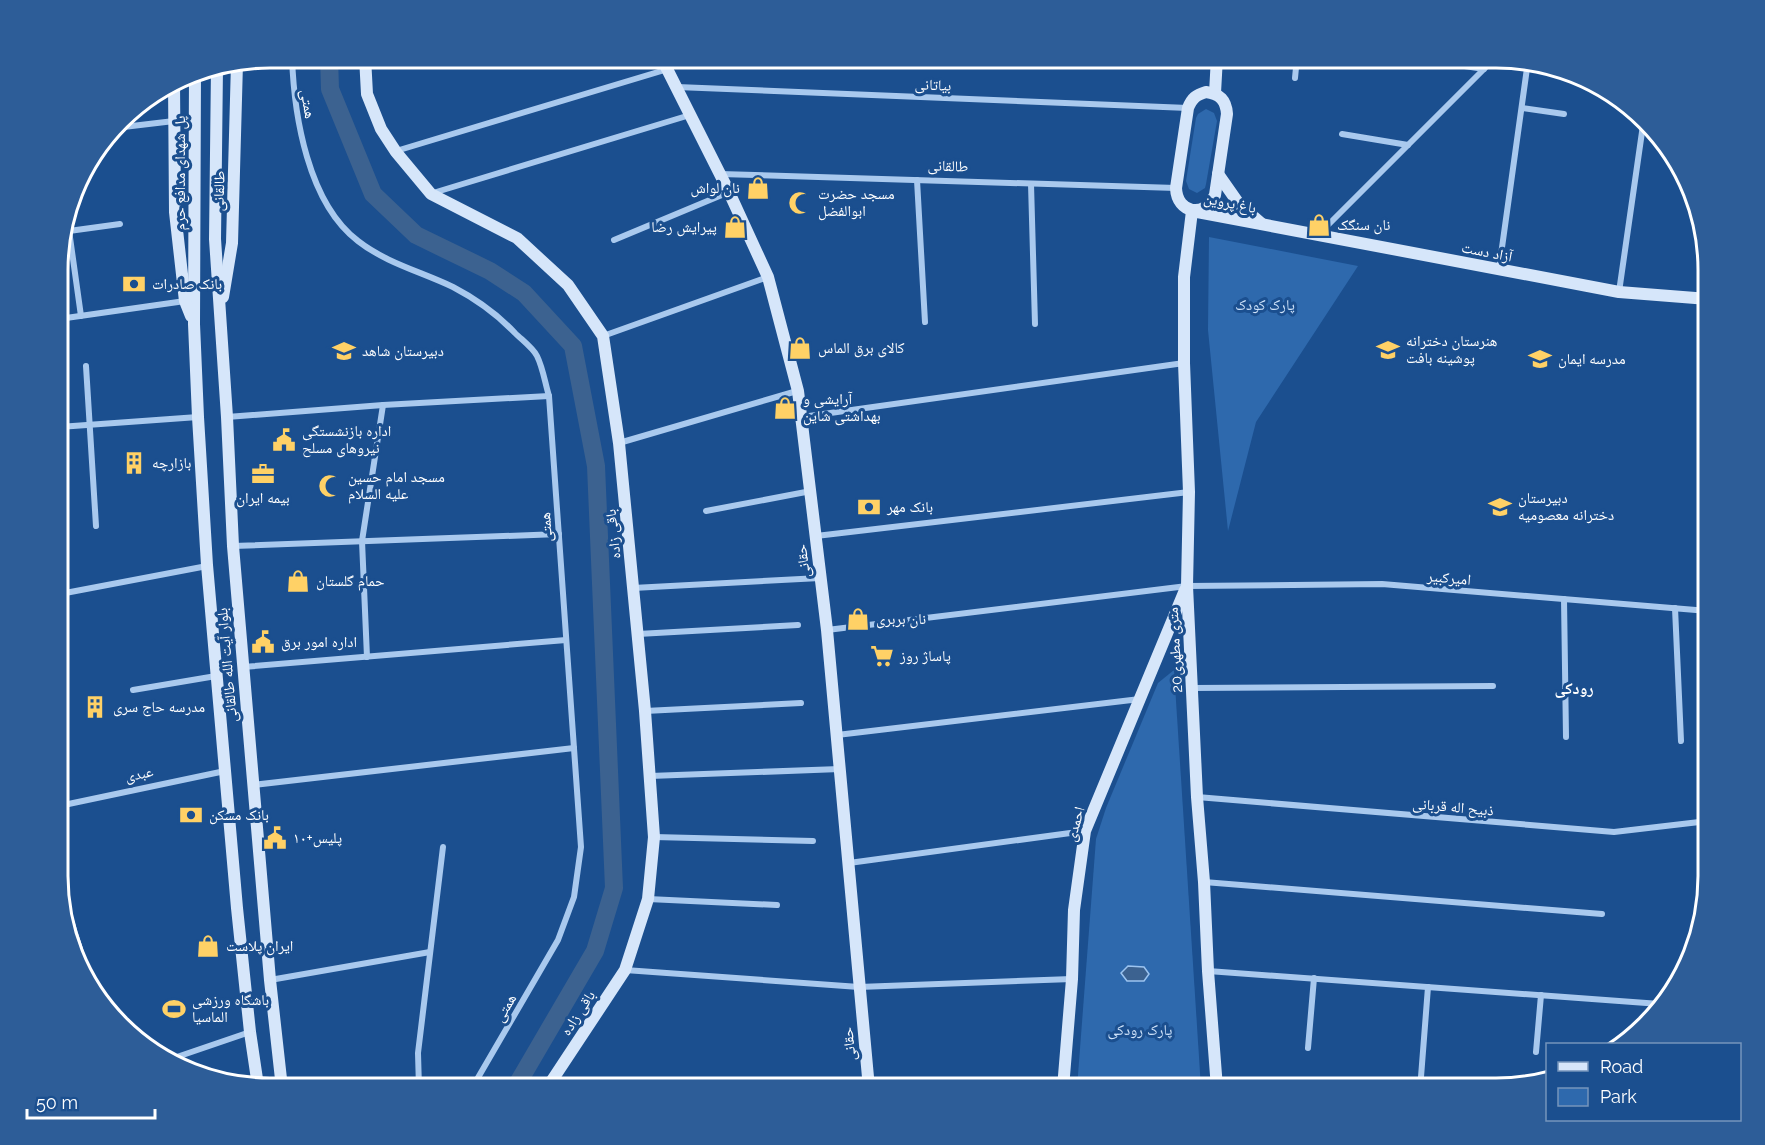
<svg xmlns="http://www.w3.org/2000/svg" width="1765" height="1145" font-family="Raleway,'Noto Naskh Arabic',sans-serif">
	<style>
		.green { fill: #2e69ad }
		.water { fill: #3c6290; stroke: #9cc4f0; stroke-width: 1.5 }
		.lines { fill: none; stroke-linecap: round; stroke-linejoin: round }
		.canal { stroke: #3c6290; stroke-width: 18 }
		.street { stroke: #a9c9ee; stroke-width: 6 }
		.secondary { stroke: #d6e6fa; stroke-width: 12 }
		.labels { text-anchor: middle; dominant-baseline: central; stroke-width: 6; stroke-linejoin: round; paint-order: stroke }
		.street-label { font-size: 15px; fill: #fff; stroke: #1b4f8f }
		.poi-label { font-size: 15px; fill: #fff; stroke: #1b4f8f; text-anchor: start }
		.park-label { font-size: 15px; fill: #cfe3fa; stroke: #1b4f8f }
		.neighbourhood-label { font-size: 16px; font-weight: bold; fill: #fff; stroke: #1b4f8f }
		.rim { fill: none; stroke: #fff; stroke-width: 3 }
	</style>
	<rect width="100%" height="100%" fill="#1b4f8f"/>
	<!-- green -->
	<g class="green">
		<polygon points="1206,109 1214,113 1217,121 1206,184 1205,188 1197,193 1189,189 1186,181 1196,118 1198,114"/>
		<polygon points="1209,237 1358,266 1256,422 1228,531 1208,330"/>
		<polygon points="1174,670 1201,1088 1077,1088 1096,839 1106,808 1158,683"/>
	</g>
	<!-- water -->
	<polygon class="water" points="1128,966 1144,967 1149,974 1144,981 1127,981 1121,973"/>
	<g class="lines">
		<!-- canal -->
		<polyline class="canal" points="329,57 330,89 373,194 416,235 490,271 524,293 573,346 596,466 614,888 595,951 515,1088"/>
		<!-- street -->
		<g class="street">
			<path d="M292 57C294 116 308 203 358 241 386 263 422 272 453 287 478 300 496 313 515 333 522 340 533 348 537 356 543 368 545 383 549 396L581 847 574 897 558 940 472 1088"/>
			<polyline points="1406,57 1484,69"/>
			<polyline points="1295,78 1297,57"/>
			<polyline points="677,87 1188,108"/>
			<polyline points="1522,108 1564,114"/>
			<polyline points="115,128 174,121"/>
			<polyline points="1342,134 1408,145"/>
			<polyline points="396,151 668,69"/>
			<polyline points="720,174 1176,188"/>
			<polyline points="917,180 925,322"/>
			<polyline points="1031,184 1035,324"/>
			<polyline points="433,193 690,115"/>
			<polyline points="67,216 81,316"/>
			<polyline points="69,231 120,224"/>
			<polyline points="1318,235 1496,57"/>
			<polyline points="614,240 729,192"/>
			<polyline points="1499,269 1528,61"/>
			<polyline points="1619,292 1643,125"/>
			<polyline points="59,319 185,301"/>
			<polyline points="603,336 768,277"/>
			<polyline points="86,366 96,526"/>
			<polyline points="227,417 383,405 549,396"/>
			<polyline points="802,417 1184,363"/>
			<polyline points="59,427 198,417"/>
			<polyline points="619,443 797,391"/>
			<polyline points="706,511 811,491"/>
			<polyline points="816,536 1189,492"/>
			<polyline points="233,546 559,534"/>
			<polyline points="633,588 820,578"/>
			<polyline points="60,594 207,566"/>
			<polyline points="1564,599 1566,737"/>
			<polyline points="1675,608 1681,741"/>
			<polyline points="827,630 1187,586 1382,584 1708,611"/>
			<polyline points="638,634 798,625"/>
			<polyline points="367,657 362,541 383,405"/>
			<polyline points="243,667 566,640"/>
			<polyline points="1192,688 1493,686"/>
			<polyline points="133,690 216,676"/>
			<polyline points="645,711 801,703"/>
			<polyline points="837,735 1140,699"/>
			<polyline points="650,776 840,769"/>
			<polyline points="253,785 574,748"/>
			<polyline points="1197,797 1614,832 1708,821"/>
			<polyline points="59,806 225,771"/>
			<polyline points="654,837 813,841"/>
			<polyline points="849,863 1085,831"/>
			<polyline points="1204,882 1602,914"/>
			<polyline points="648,899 777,905"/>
			<polyline points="625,970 859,987 1072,979"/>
			<polyline points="1208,971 1660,1004"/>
			<polyline points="270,980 430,952"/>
			<polyline points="1308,1048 1314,978"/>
			<polyline points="1536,1052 1541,995"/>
			<polyline points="168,1060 250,1032"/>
			<polyline points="1421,1077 1428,987"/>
			<polyline points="419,1088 418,1053 443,847"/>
		</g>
		<!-- secondary -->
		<g class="secondary">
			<polyline points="365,57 367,94 381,129 396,152 431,194 517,238 568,285 603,336 619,443 645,711 654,837 648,899 625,970 547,1088"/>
			<polyline points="661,57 729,192 768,277 798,391 827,630 869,1088"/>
			<polyline points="217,67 215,239 227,417 233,546 270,980 282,1088"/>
			<polyline points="195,72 194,324 198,417 207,565 237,908 250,1032 258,1086"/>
			<polyline points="174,82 175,212 185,301 191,316"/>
			<path d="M1206 92C1220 94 1226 100 1227 114L1215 195C1205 218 1177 214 1176 188L1188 108C1192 98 1196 95 1206 92Z"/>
			<polyline points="1215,93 1217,57"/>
			<polyline points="1218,174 1239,204 1262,224"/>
			<polyline points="223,297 232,243 237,63"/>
			<polyline points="59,892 88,985"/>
			<polyline points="1063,1088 1072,979 1074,910 1085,831 1185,590"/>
			<polyline points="1217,1088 1208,971 1204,882 1197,797 1187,586 1189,492 1184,363 1184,277 1192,211 1619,292 1708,299"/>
		</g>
	</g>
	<!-- icons -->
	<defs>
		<g id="shop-bare" transform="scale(1.8)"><path d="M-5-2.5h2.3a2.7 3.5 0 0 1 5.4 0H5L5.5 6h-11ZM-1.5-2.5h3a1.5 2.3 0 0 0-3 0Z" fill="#ffd166" stroke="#1b4f8f" stroke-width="2.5" paint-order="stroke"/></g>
		<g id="mosque-bare" transform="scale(1.8)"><path d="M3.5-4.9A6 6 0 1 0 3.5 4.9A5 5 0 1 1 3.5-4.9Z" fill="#ffd166" stroke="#1b4f8f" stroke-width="2.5" paint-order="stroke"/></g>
		<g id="bank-bare" transform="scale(1.8)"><path d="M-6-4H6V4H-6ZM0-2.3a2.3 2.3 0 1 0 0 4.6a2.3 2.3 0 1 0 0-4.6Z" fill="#ffd166" stroke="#1b4f8f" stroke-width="2.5" paint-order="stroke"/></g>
		<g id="school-bare" transform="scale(1.8)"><path d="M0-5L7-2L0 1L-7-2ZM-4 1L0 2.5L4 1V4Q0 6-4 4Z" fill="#ffd166" stroke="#1b4f8f" stroke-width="2.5" paint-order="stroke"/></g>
		<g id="civic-bare" transform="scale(1.8)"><path d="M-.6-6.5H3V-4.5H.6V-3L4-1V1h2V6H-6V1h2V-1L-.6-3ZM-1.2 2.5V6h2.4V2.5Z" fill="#ffd166" stroke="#1b4f8f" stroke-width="2.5" paint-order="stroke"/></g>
		<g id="building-bare" transform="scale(1.8)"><path d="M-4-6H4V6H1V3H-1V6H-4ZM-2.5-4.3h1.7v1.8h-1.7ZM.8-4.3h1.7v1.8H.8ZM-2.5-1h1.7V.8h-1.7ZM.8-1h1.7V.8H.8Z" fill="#ffd166" stroke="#1b4f8f" stroke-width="2.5" paint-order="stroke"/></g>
		<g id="office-bare" transform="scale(1.8)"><path d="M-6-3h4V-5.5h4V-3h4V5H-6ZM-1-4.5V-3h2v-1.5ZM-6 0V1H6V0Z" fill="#ffd166" stroke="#1b4f8f" stroke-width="2.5" paint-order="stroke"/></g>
		<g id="supermarket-bare" transform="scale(1.8)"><path d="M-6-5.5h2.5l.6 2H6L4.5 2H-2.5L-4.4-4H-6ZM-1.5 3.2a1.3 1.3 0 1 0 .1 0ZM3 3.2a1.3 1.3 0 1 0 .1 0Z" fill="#ffd166" stroke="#1b4f8f" stroke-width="2.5" paint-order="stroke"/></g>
		<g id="stadium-bare" transform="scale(1.8)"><path d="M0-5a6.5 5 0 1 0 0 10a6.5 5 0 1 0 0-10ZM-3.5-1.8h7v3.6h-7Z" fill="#ffd166" stroke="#1b4f8f" stroke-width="2.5" paint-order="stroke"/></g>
	</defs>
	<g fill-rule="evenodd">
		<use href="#shop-bare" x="758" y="188"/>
		<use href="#mosque-bare" x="800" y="203"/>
		<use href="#shop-bare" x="1319" y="225"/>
		<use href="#shop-bare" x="735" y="227"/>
		<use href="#bank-bare" x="134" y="284"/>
		<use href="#shop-bare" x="800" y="348"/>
		<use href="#school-bare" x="1388" y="350"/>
		<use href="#school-bare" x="344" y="351"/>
		<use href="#school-bare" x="1540" y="359"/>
		<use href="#shop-bare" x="785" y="408"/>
		<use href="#civic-bare" x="284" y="440"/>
		<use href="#building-bare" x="134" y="463"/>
		<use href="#office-bare" x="263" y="474"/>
		<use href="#mosque-bare" x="330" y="486"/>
		<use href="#bank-bare" x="869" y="507"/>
		<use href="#school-bare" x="1500" y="507"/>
		<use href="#shop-bare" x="298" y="581"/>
		<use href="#shop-bare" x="858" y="619"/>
		<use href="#civic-bare" x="263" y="642"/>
		<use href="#supermarket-bare" x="882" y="656"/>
		<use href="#building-bare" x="95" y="707"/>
		<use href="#bank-bare" x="191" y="815"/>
		<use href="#civic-bare" x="275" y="838"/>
		<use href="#shop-bare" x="208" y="946"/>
		<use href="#stadium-bare" x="174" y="1009"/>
	</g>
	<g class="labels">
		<!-- street labels -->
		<g class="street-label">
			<text transform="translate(933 85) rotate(2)">بیاتانی</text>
			<text transform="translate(308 104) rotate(81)">همتی</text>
			<text transform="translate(948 166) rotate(2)">طالقانی</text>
			<text transform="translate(180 173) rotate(-90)">پل شهدای مدافع حرم</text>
			<text transform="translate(219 191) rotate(-88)">طالقانی</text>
			<text transform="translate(1230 203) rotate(11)">باغ پروین</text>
			<text transform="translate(1487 252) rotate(11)">آزاد دست</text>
			<text transform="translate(546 527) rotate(-94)">همتی</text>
			<text transform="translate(613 534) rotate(-96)">باقی زاده</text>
			<text transform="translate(803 561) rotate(-97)">حقانی</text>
			<text transform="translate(1449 578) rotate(5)">امیرکبیر</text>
			<text transform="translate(1175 650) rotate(-93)">20متری مطهری</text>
			<text transform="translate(227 665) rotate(-95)">بلوار آیت الله طالقانی</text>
			<text transform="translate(139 774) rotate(-12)">عبدی</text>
			<text transform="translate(1453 807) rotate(5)">ذبیح اله قربانی</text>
			<text transform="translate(1075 824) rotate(-74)">احمدی</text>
			<text transform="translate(505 1008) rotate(-60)">همتی</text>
			<text transform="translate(578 1013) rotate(-57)">باقی زاده</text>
			<text transform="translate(849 1044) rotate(-96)">حقانی</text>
		</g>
		<!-- poi labels -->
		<g class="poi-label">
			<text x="740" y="188" text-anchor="end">نان لواش</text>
			<text x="818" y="194">مسجد حضرت<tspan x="818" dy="17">ابوالفضل</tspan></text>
			<text x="1337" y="225">نان سنگک</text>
			<text x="717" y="227" text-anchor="end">پیرایش رضا</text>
			<text x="152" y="284">بانک صادرات</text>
			<text x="1406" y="341">هنرستان دخترانه<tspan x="1406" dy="17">پوشینه بافت</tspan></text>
			<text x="818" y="348">کالای برق الماس</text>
			<text x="362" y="351">دبیرستان شاهد</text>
			<text x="1558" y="359">مدرسه ایمان</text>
			<text x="803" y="399">آرایشی و<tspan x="803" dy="17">بهداشتی شاین</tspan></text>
			<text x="302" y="431">اداره بازنشستگی<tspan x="302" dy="17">نیروهای مسلح</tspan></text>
			<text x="152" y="463">بازارچه</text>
			<text x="348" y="477">مسجد امام حسین<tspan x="348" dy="17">علیه السلام</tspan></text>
			<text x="263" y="498" text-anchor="middle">بیمه ایران</text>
			<text x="1518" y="498">دبیرستان<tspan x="1518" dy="17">دخترانه معصومیه</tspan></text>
			<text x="887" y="507">بانک مهر</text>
			<text x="316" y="581">حمام گلستان</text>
			<text x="876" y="619">نان بربری</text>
			<text x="281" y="642">اداره امور برق</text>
			<text x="900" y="656">پاساژ روز</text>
			<text x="113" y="707">مدرسه حاج سری</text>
			<text x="209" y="815">بانک مسکن</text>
			<text x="293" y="838">پلیس+۱۰</text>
			<text x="226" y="946">ایران پلاست</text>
			<text x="192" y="1000">باشگاه ورزشی<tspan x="192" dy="17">الماسیا</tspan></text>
		</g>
		<!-- park labels -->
		<g class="park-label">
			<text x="1265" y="305">پارک کودک</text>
			<text x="1140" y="1030">پارک رودکی</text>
		</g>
		<!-- neighbourhood labels -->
		<g class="neighbourhood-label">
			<text x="1574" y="688">رودکی</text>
		</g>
	</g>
	<!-- crop -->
	<path d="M0 0H1765V1145H0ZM270 68H1496A202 202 0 0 1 1698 270V876A202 202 0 0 1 1496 1078H270A202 202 0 0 1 68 876V270A202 202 0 0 1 270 68Z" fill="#2d5d98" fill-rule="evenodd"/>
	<path class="rim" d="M270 68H1496A202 202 0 0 1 1698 270V876A202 202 0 0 1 1496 1078H270A202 202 0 0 1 68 876V270A202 202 0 0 1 270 68Z"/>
	<!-- legend -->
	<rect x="1546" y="1043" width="195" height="78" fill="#1b4f8f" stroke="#7695bc" stroke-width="1.5"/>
	<rect x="1558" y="1062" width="30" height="9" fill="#d6e6fa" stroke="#7695bc" stroke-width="1.5"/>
	<text x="1600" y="1073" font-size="18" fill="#ffffff">Road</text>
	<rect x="1558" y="1088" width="30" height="18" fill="#2e69ad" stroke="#7695bc" stroke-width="1.5"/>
	<text x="1600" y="1103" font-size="18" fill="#ffffff">Park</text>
	<!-- scale -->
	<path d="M27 1109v9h128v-9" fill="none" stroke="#ffffff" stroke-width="3"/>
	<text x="36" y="1109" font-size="18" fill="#ffffff" stroke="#1b4f8f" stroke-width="4.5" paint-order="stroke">50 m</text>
</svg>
